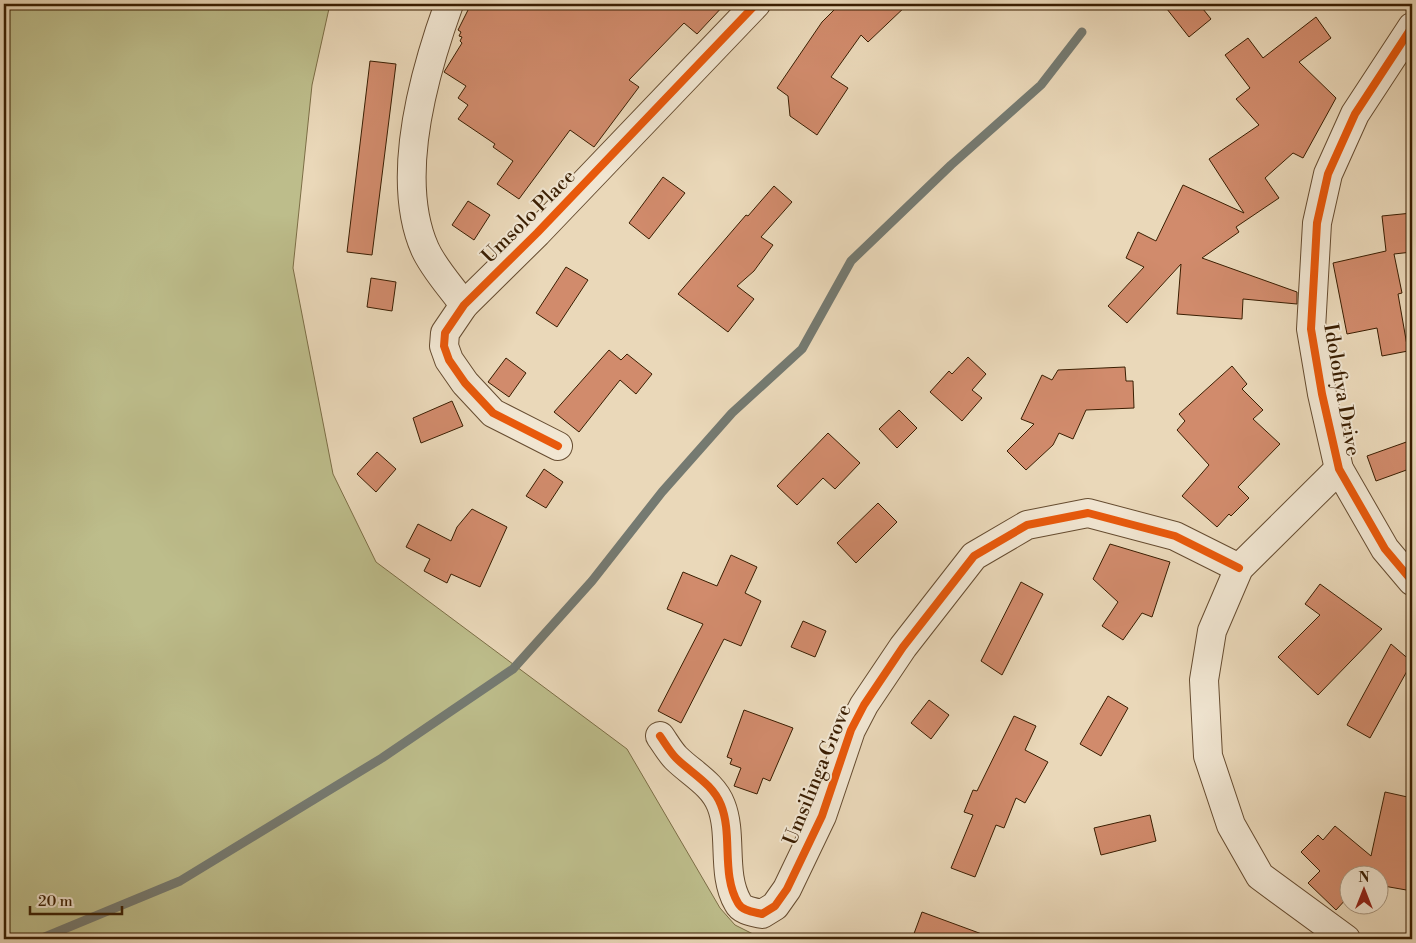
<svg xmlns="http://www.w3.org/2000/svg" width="1416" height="943" font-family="'Libre Bodoni',serif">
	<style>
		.green { fill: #bdbd8b; stroke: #7c6e46 }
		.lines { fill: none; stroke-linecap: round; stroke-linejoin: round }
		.stream { stroke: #757a71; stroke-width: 9 }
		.building { fill: #d18b6c; stroke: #3a1e02 }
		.minor-casing { stroke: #664c30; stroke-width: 30 }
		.minor { stroke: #f1e6d2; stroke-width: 28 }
		.cycleway-casing { stroke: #f1e6d2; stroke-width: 11 }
		.cycleway { stroke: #e8590c; stroke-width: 8 }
		.labels { text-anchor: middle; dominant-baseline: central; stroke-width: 4; stroke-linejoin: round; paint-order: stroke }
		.street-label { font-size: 20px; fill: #3a1e02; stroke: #f1e6d2 }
	</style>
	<rect width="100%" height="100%" fill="#ead8b9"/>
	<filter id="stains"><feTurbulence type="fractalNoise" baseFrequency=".004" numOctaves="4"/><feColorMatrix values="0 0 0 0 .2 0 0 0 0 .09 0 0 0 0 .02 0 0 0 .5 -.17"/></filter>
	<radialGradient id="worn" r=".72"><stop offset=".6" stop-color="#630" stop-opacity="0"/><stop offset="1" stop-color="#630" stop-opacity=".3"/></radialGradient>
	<!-- green -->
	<polygon class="green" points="4,4 330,4 312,85 293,268 333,474 376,562 627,749 720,908 735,925 763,939 4,939"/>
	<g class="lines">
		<!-- stream -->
		<polyline class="stream" points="40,939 180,881 382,758 513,669 592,581 662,492 732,413 802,349 851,261 951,165 1041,85 1082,32"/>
	</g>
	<!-- building -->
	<g class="building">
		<polygon points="471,4 725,4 697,34 684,23 629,80 639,87 594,147 570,130 519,199 497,184 513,161 493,147 495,144 458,119 468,105 458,98 466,86 444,72 462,43 460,41 462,37 459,36 461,32 458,30"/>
		<polygon points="840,4 908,4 868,42 861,35 831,77 848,88 817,135 790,116 788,96 777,88 822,22"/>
		<polygon points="1163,4 1199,4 1211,19 1189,37"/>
		<polygon points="1316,17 1331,38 1299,62 1336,98 1303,158 1293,153 1265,178 1279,198 1236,227 1239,232 1202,258 1297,292 1297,304 1243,299 1242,319 1177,314 1181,264 1127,323 1108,306 1144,267 1126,258 1138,232 1156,241 1183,185 1244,213 1209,159 1259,125 1236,99 1250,88 1225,55 1248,38 1263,58"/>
		<polygon points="370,61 396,64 372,255 347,252"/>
		<polygon points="663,177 685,193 649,239 629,223"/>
		<polygon points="774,186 792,202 761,237 773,245 754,271 737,286 754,299 728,332 678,294 746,215 748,216"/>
		<polygon points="468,201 490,215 474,240 452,225"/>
		<polygon points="1412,213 1412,252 1394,254 1402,293 1398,294 1408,351 1382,356 1377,328 1347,334 1333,263 1386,251 1382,216"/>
		<polygon points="566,267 588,280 557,327 536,313"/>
		<polygon points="371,278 396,282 392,311 367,307"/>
		<polygon points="609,350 621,360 627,354 652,374 636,394 620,380 579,432 554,412"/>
		<polygon points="968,357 986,374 972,390 982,398 962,421 930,392 949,371 952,374"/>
		<polygon points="506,358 526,373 509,397 488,382"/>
		<polygon points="1232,366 1247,384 1242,389 1263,410 1253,419 1280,444 1238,487 1249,498 1231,516 1229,514 1217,527 1182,496 1209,465 1177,430 1185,421 1179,414"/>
		<polygon points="1125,367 1126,381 1133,381 1134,408 1086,410 1073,439 1059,433 1053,445 1026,470 1007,451 1034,424 1021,419 1042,375 1052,380 1058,370"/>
		<polygon points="452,401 463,426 421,443 413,418"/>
		<polygon points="899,410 917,428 897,448 879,429"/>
		<polygon points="828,433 860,463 835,489 823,478 797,505 777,486"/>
		<polygon points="1412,440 1412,468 1376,481 1367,456"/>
		<polygon points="377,452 396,469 376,492 357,474"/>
		<polygon points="544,469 563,482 546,508 526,496"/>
		<polygon points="878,503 897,522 856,563 837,543"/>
		<polygon points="472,509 507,527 480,587 451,574 447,583 424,571 430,559 406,547 418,524 451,541 457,527"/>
		<polygon points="1110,544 1170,562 1152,617 1142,613 1123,640 1102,626 1118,602 1093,579"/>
		<polygon points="731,555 757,567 745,593 761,601 741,646 724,639 681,723 658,711 703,624 667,609 683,572 717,586"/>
		<polygon points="1021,582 1043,594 1002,675 981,661"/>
		<polygon points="1320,584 1382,629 1318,695 1278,657 1320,615 1305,604"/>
		<polygon points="803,621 826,631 815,657 791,647"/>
		<polygon points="1391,644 1412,662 1370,738 1347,725"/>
		<polygon points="1108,696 1128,708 1101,756 1080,744"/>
		<polygon points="929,700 949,715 931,739 911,723"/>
		<polygon points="744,710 793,728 770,781 763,778 757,794 734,786 741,768 730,764 732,759 727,757"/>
		<polygon points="1014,716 1036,726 1025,750 1048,762 1025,803 1016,798 1004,828 996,825 975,877 951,868 973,815 964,812 973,790 977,791"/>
		<polygon points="1385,792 1412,798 1412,891 1378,885 1378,876 1348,876 1348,897 1336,910 1308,883 1320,871 1301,852 1318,835 1323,840 1335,826 1371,856"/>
		<polygon points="1150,815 1156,841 1101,855 1094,828"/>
		<polygon points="922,912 990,937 989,939 912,939"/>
	</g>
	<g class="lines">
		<!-- minor casing -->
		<g class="minor-casing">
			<g id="minor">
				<path d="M449 4C424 73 394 179 425 249 434 269 452 288 464 305"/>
				<polyline points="1412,27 1355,114 1328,174 1317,223 1311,329 1322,394 1339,469 1385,549 1412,581"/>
				<polyline points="558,446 493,413 465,383 449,360 444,346 445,333 464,305 537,233 756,4"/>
				<polyline points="1339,469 1239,568 1212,631 1204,680 1208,756 1231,825 1260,876 1346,939"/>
				<path d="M660 736C665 743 670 752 676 758 691 773 713 784 721 805 733 835 721 874 738 903 742 911 754 912 762 914L775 906 787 889 822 816 851 730 864 705 903 647 974 556 1027 525 1088 513 1175 536 1239 568"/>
			</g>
		</g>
		<!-- minor -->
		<use href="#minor" class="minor"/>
		<!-- cycleway casing -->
		<g class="cycleway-casing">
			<g id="cycleway">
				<polyline points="1412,27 1355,114 1328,174 1317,223 1311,329 1322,394 1339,469 1385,549 1412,581"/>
				<polyline points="558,446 493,413 465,383 449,360 444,346 445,333 464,305 537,233 756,4"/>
				<path d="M660 736C665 743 670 752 676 758 691 773 713 784 721 805 733 835 721 874 738 903 742 911 754 912 762 914L775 906 787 889 822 816 851 730 864 705 903 647 974 556 1027 525 1088 513 1175 536 1239 568"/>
			</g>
		</g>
		<!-- cycleway -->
		<use href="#cycleway" class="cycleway"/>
	</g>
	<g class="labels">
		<!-- street labels -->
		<g class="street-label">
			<text transform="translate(529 217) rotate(-45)">Umsolo Place</text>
			<text transform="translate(1341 390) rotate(80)">Idolofiya Drive</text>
			<text transform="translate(818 775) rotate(-68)">Umsilinga Grove</text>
		</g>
	</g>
	<!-- margin -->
	<rect width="1416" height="943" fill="none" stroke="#ead8b9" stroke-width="20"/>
	<rect x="5" y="5" width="1406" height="933" fill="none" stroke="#3a1e02" stroke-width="2.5"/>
	<rect x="10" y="10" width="1396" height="923" fill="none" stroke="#3a1e02"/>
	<!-- north arrow -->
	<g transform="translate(1364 890)"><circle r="24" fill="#f1e6d2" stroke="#a8967f"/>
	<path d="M0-4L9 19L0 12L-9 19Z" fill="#8f2418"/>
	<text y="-8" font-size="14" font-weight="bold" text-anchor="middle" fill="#3a1e02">N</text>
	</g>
	<!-- scale -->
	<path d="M30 906v8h92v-8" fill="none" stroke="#3a1e02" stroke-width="2.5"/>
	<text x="38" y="906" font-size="15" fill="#3a1e02" stroke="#f1e6d2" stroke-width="4" paint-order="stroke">20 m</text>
	<rect width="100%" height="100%" filter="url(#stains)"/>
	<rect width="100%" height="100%" fill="url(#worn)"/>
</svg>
